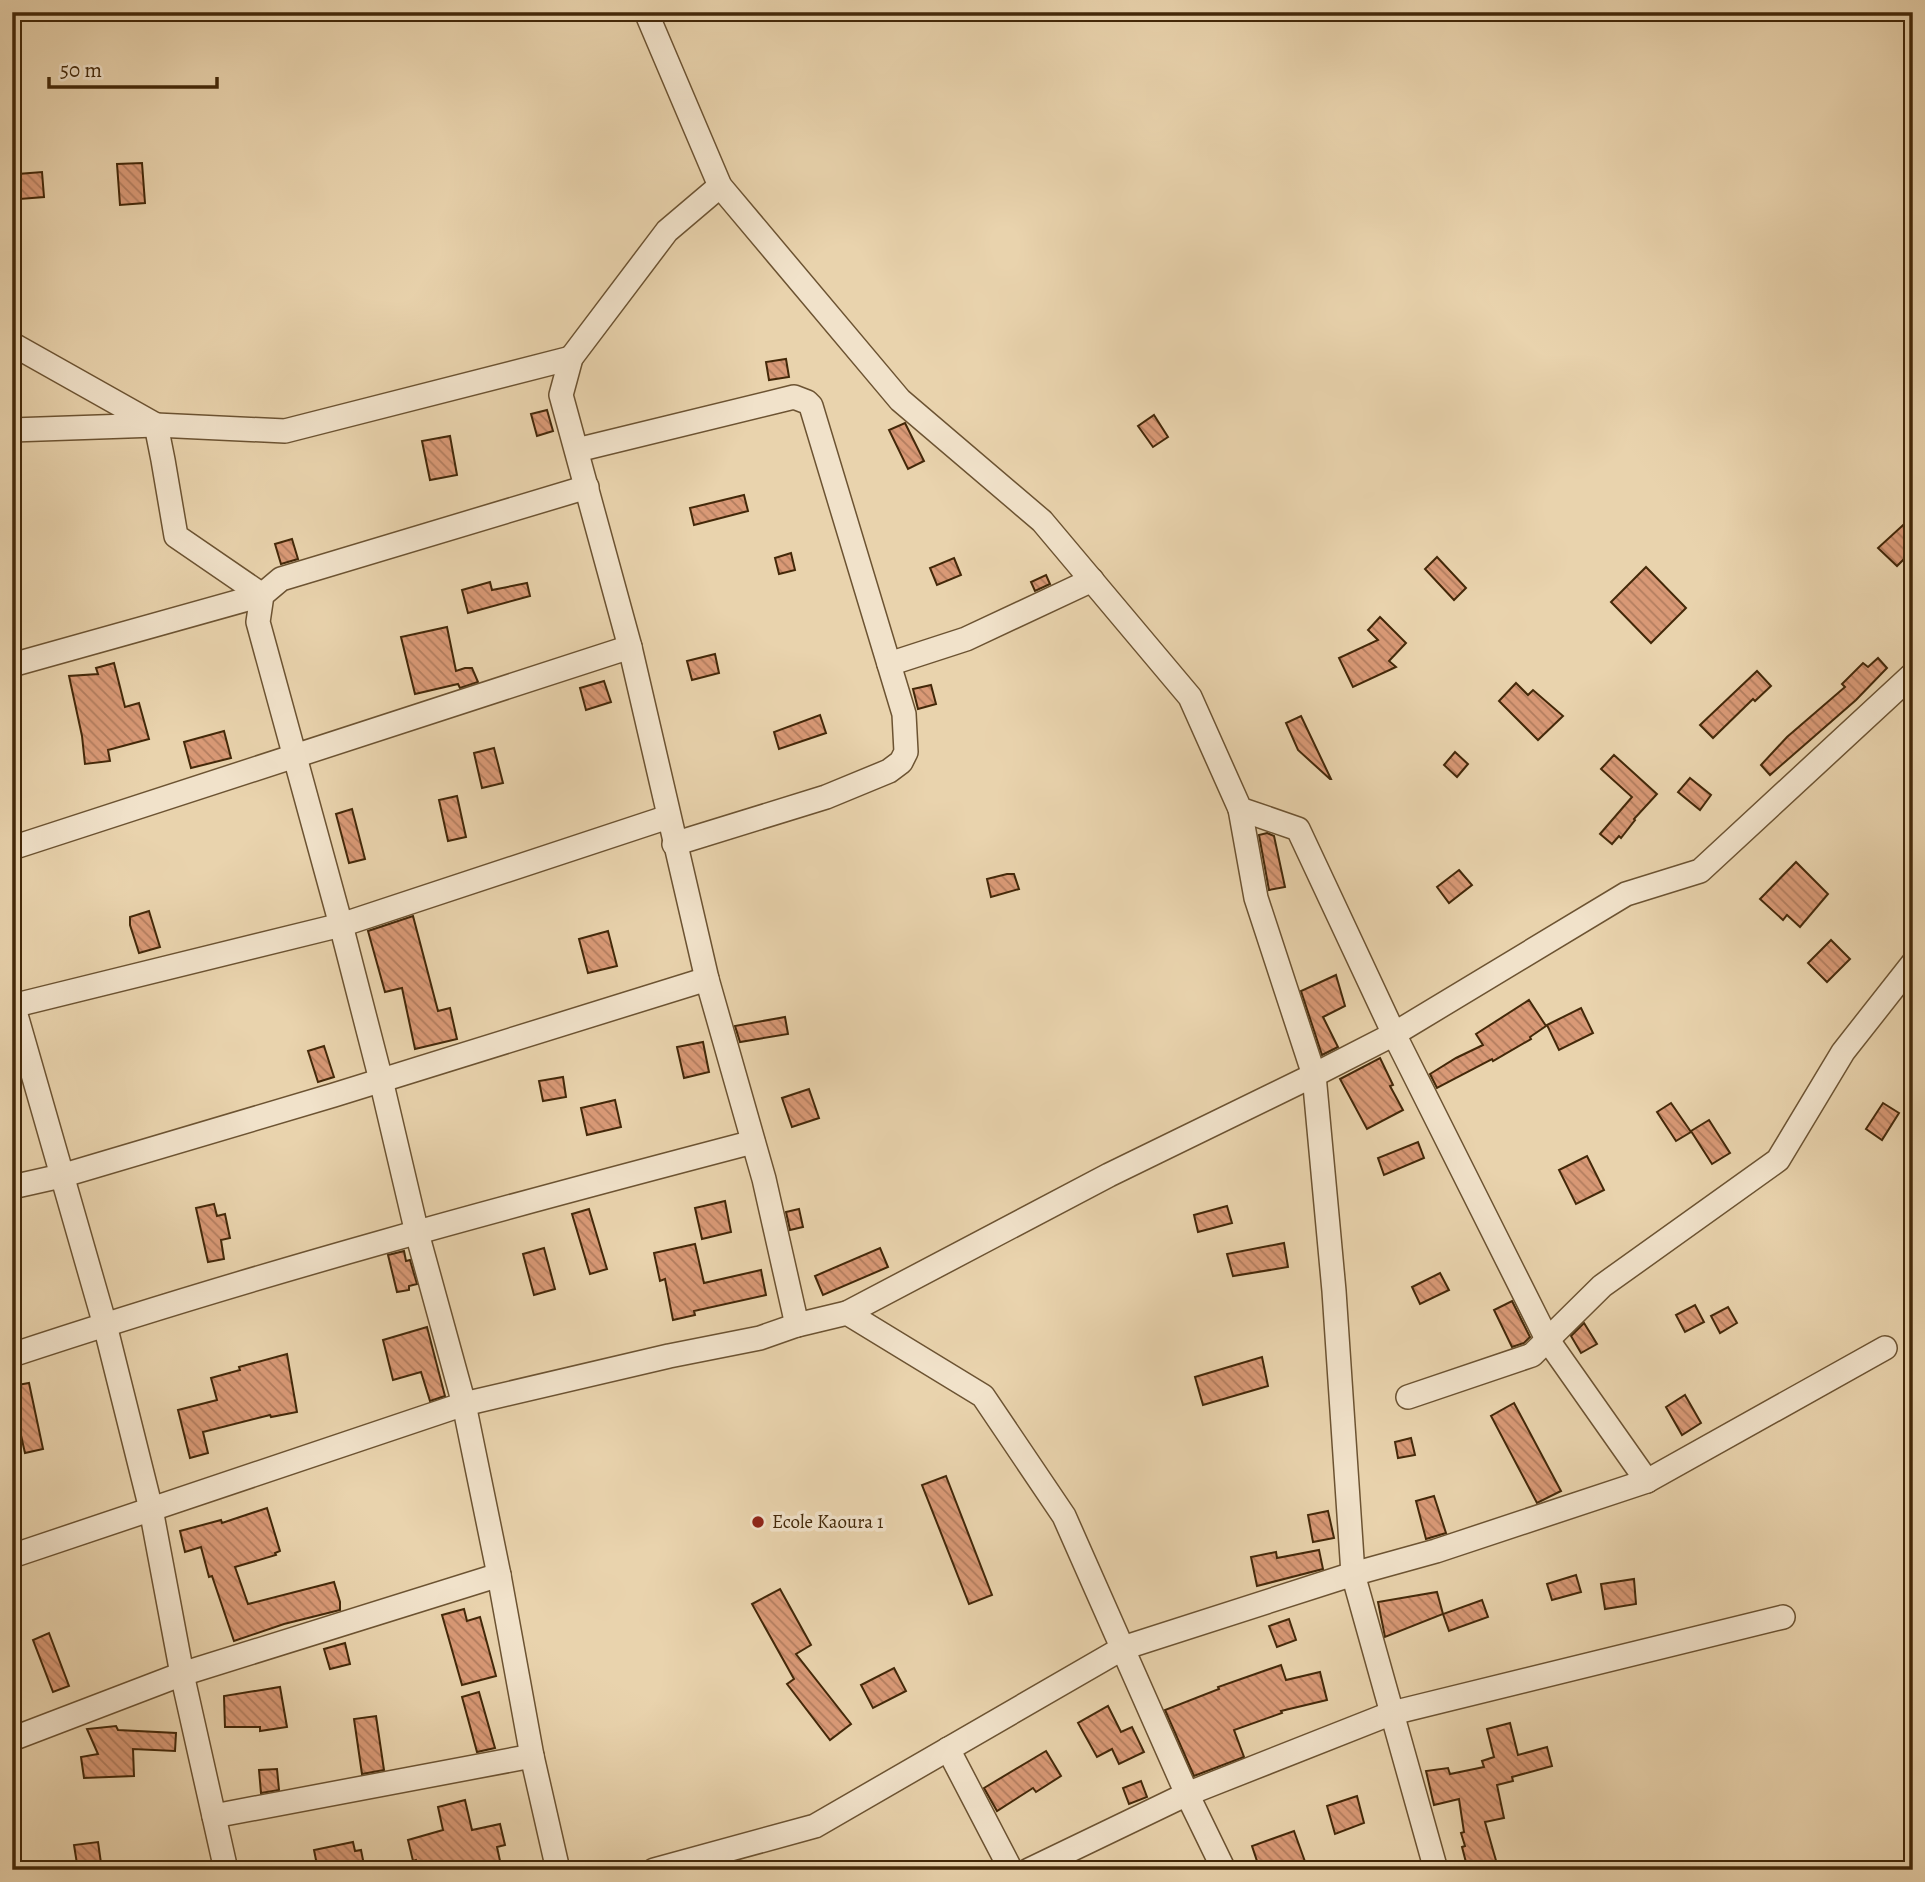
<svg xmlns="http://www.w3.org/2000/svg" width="1925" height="1882" font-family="Alegreya,serif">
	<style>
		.building { fill: url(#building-back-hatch); stroke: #432809; stroke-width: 2 }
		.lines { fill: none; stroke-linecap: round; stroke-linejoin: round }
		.street-casing { stroke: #6c5332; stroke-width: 26 }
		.street { stroke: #f1e2ca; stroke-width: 23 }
		.poi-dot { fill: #8f2418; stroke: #f1e2ca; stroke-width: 2.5 }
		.labels { text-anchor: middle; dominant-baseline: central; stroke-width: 7; stroke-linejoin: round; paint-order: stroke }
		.poi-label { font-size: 19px; fill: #432809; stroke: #f1e2ca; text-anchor: start }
	</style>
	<defs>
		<pattern id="building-back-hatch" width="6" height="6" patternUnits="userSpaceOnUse" patternTransform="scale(1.75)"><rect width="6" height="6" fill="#d99976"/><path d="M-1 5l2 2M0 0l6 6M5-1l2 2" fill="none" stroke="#b27d5f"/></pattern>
	</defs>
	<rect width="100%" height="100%" fill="#e9d3ad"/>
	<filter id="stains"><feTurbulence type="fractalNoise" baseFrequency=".00286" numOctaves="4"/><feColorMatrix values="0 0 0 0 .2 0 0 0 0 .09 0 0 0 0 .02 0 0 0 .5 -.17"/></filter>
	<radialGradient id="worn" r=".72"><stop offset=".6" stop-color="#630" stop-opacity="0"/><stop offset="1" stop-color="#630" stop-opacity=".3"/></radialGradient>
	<!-- building -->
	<g class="building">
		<polygon points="142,163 145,203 120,205 117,164"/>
		<polygon points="42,172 44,197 20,199 18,174"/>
		<polygon points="786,359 789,377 769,380 766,362"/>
		<polygon points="547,410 553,431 537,436 531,414"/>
		<polygon points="1154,415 1168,437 1153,447 1138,426"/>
		<polygon points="905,423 924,461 908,469 889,430"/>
		<polygon points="450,436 457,475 430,480 422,441"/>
		<polygon points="744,495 748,511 694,525 690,508"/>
		<polygon points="1913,516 1913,550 1897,566 1878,548"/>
		<polygon points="292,539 298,559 281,564 275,544"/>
		<polygon points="791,553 795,570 779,574 775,558"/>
		<polygon points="1437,557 1466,588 1454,600 1425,569"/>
		<polygon points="954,558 961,575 937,585 930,568"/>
		<polygon points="1646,567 1686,608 1651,643 1611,602"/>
		<polygon points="1046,575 1050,584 1035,591 1031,582"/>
		<polygon points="490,582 492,590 527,583 530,596 468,613 462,590"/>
		<polygon points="1380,617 1406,643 1389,661 1396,667 1353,687 1339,658 1378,640 1368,630"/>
		<polygon points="447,627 456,671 465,668 472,668 478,682 460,688 458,684 415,694 401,637"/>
		<polygon points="715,654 719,673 692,680 687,661"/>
		<polygon points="1878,658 1887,668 1856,700 1770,775 1761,765 1787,737 1845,687 1842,684 1863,663 1868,667"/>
		<polygon points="114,663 125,707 139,703 149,739 108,750 110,761 85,764 82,736 69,676 98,674 96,668"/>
		<polygon points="1757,671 1771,686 1755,701 1753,699 1713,738 1700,725"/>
		<polygon points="604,681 611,702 586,710 580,688"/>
		<polygon points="1516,683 1528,695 1533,690 1563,716 1538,740 1499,701"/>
		<polygon points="931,685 936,704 918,709 913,689"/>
		<polygon points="820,715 826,733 779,749 774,732"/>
		<polygon points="1301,716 1331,779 1330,779 1298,750 1286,723"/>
		<polygon points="224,731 231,758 191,768 184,742"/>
		<polygon points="494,748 503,783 482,788 474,753"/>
		<polygon points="1455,752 1468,764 1457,777 1444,765"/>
		<polygon points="1614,755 1657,794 1634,819 1635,820 1621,838 1619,836 1612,844 1600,834 1632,797 1601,769"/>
		<polygon points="1690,778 1711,795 1700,810 1678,792"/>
		<polygon points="457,796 466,837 448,841 439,800"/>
		<polygon points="352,809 365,859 349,863 336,814"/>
		<polygon points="1267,833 1274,836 1285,887 1269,890 1259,835"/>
		<polygon points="1796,862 1828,894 1800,927 1787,915 1783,920 1760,899"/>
		<polygon points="1459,870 1472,885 1449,903 1437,887"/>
		<polygon points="1007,874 1014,874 1019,889 991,897 987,879"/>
		<polygon points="149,911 160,947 139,953 130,925 130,917"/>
		<polygon points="413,916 438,1011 450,1008 457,1039 415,1049 402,988 385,992 368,931"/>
		<polygon points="608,931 617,966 588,973 579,939"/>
		<polygon points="1831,940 1850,959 1827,982 1808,963"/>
		<polygon points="1336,975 1345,1006 1323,1017 1338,1047 1322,1055 1301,991"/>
		<polygon points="1529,1000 1546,1026 1530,1037 1531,1039 1493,1061 1492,1059 1437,1088 1430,1074 1456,1058 1483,1045 1476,1034"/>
		<polygon points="1581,1008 1593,1033 1559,1050 1547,1025"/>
		<polygon points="785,1017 788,1034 740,1042 735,1026"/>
		<polygon points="703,1042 709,1072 684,1078 677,1047"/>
		<polygon points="324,1046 334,1077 318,1082 308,1051"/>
		<polygon points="1380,1058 1393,1085 1390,1086 1403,1110 1367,1129 1340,1079"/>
		<polygon points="563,1077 566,1097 543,1101 539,1081"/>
		<polygon points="809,1089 819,1118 792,1127 782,1098"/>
		<polygon points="615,1100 621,1127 587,1135 581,1108"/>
		<polygon points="1671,1103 1691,1132 1676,1141 1657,1112"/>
		<polygon points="1883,1103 1899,1113 1882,1140 1866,1129"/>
		<polygon points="1709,1120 1730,1153 1712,1164 1691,1131"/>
		<polygon points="1418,1142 1424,1158 1384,1175 1378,1158"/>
		<polygon points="1587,1156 1604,1190 1576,1204 1559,1170"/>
		<polygon points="725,1201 731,1232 702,1239 695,1208"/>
		<polygon points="214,1204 217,1216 225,1214 230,1238 221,1240 224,1259 208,1262 196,1208"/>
		<polygon points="1227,1206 1232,1223 1198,1232 1194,1215"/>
		<polygon points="589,1209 607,1269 590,1274 572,1214"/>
		<polygon points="799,1209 803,1227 790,1230 786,1212"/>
		<polygon points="1284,1243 1288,1267 1233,1276 1227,1254"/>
		<polygon points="695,1244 704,1283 761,1270 766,1295 694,1311 695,1315 673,1320 665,1279 660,1281 654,1253"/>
		<polygon points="544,1248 555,1289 534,1295 523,1254"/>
		<polygon points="880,1248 888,1267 823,1295 815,1276"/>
		<polygon points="404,1251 406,1261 410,1260 417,1284 409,1286 409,1290 397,1292 388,1255"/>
		<polygon points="1440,1273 1449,1290 1420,1304 1412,1287"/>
		<polygon points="1512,1301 1530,1337 1524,1343 1512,1347 1494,1310"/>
		<polygon points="1695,1305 1704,1322 1685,1332 1676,1315"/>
		<polygon points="1728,1307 1737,1323 1720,1333 1711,1316"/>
		<polygon points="1584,1323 1597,1344 1581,1353 1571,1336"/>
		<polygon points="427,1327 445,1396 430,1401 421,1372 393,1380 383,1340"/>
		<polygon points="287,1354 297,1412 271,1417 270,1415 203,1432 208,1453 190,1458 178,1410 217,1400 211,1378 240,1370 239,1367"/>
		<polygon points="1262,1357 1268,1386 1203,1405 1195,1377"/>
		<polygon points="29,1383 43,1449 25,1453 12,1396 12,1386"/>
		<polygon points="1685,1395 1701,1423 1682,1435 1666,1407"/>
		<polygon points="1514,1403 1561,1491 1537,1503 1491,1416"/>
		<polygon points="1411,1438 1415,1455 1398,1458 1395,1442"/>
		<polygon points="946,1476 992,1595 969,1604 922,1485"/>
		<polygon points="1434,1496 1446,1533 1426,1539 1416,1501"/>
		<polygon points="267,1508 280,1551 275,1553 276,1555 235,1567 248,1604 334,1582 340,1602 340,1610 284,1624 234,1641 212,1576 209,1577 201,1547 185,1552 180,1531 221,1520 222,1523"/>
		<polygon points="1328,1511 1334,1538 1313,1542 1308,1515"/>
		<polygon points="1319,1550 1323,1569 1257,1586 1251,1557 1276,1552 1277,1558"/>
		<polygon points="1576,1575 1581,1592 1552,1600 1547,1584"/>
		<polygon points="1634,1579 1636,1604 1605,1609 1601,1584"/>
		<polygon points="780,1589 811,1645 796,1654 851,1724 830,1740 787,1684 794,1679 752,1604"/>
		<polygon points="1437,1592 1443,1614 1385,1637 1378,1602"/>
		<polygon points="1482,1600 1488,1617 1449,1631 1443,1614"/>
		<polygon points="464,1609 467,1621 480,1617 496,1676 462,1685 442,1615"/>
		<polygon points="1289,1619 1296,1640 1277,1647 1269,1626"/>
		<polygon points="49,1633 69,1686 53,1692 33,1640"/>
		<polygon points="345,1643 350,1664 330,1669 324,1649"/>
		<polygon points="1281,1665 1286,1680 1320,1672 1327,1700 1281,1711 1282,1713 1234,1730 1244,1757 1194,1776 1165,1710 1219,1689 1218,1687"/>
		<polygon points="894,1668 906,1691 873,1708 861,1685"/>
		<polygon points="280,1687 287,1727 260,1731 260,1727 225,1727 224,1696"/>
		<polygon points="479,1692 495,1748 477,1752 462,1697"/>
		<polygon points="1108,1706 1121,1732 1132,1727 1144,1752 1119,1764 1112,1749 1097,1757 1078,1723"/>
		<polygon points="376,1716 384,1770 362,1774 354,1719"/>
		<polygon points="1510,1723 1518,1755 1547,1747 1552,1766 1512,1777 1513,1781 1497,1785 1504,1818 1485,1822 1497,1864 1468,1870 1462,1847 1465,1846 1461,1833 1464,1832 1459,1799 1434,1805 1426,1771 1448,1768 1450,1774 1484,1767 1482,1761 1494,1757 1487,1729"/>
		<polygon points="116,1726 118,1730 176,1733 175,1751 133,1749 134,1776 84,1778 81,1757 98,1754 87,1729"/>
		<polygon points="1046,1751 1061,1776 1036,1792 1033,1788 997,1811 984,1788"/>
		<polygon points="277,1769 279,1790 261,1793 259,1770"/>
		<polygon points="1141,1781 1147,1797 1129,1804 1123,1788"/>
		<polygon points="1357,1796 1364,1823 1335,1834 1327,1806"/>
		<polygon points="465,1800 472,1830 500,1824 505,1845 497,1847 502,1870 419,1870 416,1860 413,1861 408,1840 443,1830 438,1807"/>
		<polygon points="1294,1831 1308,1870 1260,1870 1252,1846"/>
		<polygon points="98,1842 102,1870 78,1870 74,1845"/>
		<polygon points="353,1842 355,1851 361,1850 365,1870 318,1870 314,1850"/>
	</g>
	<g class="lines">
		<!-- street casing -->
		<g class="street-casing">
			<g id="street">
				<polyline points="646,12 720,186 900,400 1042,521 1190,697 1240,809 1298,829 1394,1034 1547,1339 1647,1481"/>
				<polyline points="720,186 667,231 571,358 561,395 630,647 707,979 764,1179 797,1325 847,1313 983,1396 1064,1516 1187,1794 1224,1870"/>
				<polyline points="12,344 156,425 163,460 176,536 262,595"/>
				<polyline points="12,430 156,425 285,431 571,358"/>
				<polyline points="577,450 794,397 807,402 811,406 904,714 906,752 901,762 889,771 826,797 674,844"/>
				<polyline points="889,664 966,639 1092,580"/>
				<polyline points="12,665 262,595"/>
				<polyline points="1240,809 1256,898 1314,1075 1334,1291 1353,1574 1436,1870"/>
				<polyline points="12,848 630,647"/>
				<polyline points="12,1001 105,1325 151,1509 182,1674 226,1870"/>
				<polyline points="12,1006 341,925 668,817"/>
				<polyline points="12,1187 61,1176 334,1095 707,979"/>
				<polyline points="847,1313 1109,1175 1314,1075 1394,1034 1626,894 1700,871 1913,674"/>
				<path d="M12 1355C256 1274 505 1207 753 1142"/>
				<polyline points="1408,1397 1532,1355 1602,1286 1778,1160 1843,1052 1913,963"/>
				<polyline points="12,1556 464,1404 669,1356 760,1338 797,1325"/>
				<polyline points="12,1739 182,1674 499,1575"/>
				<polyline points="948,1749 1011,1870"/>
				<polyline points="214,1816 532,1756"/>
				<polyline points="558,1870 532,1756 499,1575 464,1404 417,1233 381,1080 341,925 258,622 262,595 281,579 587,487"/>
				<polyline points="654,1870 815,1826 1123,1648 1353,1574 1436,1551 1647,1481 1885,1348"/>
				<polyline points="1029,1870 1187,1794 1392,1713 1783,1617"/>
			</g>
		</g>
		<!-- street -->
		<use href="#street" class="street"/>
	</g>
	<!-- markers -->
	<circle class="poi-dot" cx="758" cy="1522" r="7"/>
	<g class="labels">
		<!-- poi labels -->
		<g class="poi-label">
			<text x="772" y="1522">Ecole Kaoura 1</text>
		</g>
	</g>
	<!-- margin -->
	<rect width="1925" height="1882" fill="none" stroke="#e9d3ad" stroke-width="42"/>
	<rect x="14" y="14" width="1897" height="1854" fill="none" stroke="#432809" stroke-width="3.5"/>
	<rect x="21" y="21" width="1883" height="1840" fill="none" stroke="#432809" stroke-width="2"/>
	<!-- scale -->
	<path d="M49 77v10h168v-10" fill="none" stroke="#432809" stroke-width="3.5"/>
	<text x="60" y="77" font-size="21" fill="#432809" stroke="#f1e2ca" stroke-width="5" paint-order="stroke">50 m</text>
	<rect width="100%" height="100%" filter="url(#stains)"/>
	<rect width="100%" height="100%" fill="url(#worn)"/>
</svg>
